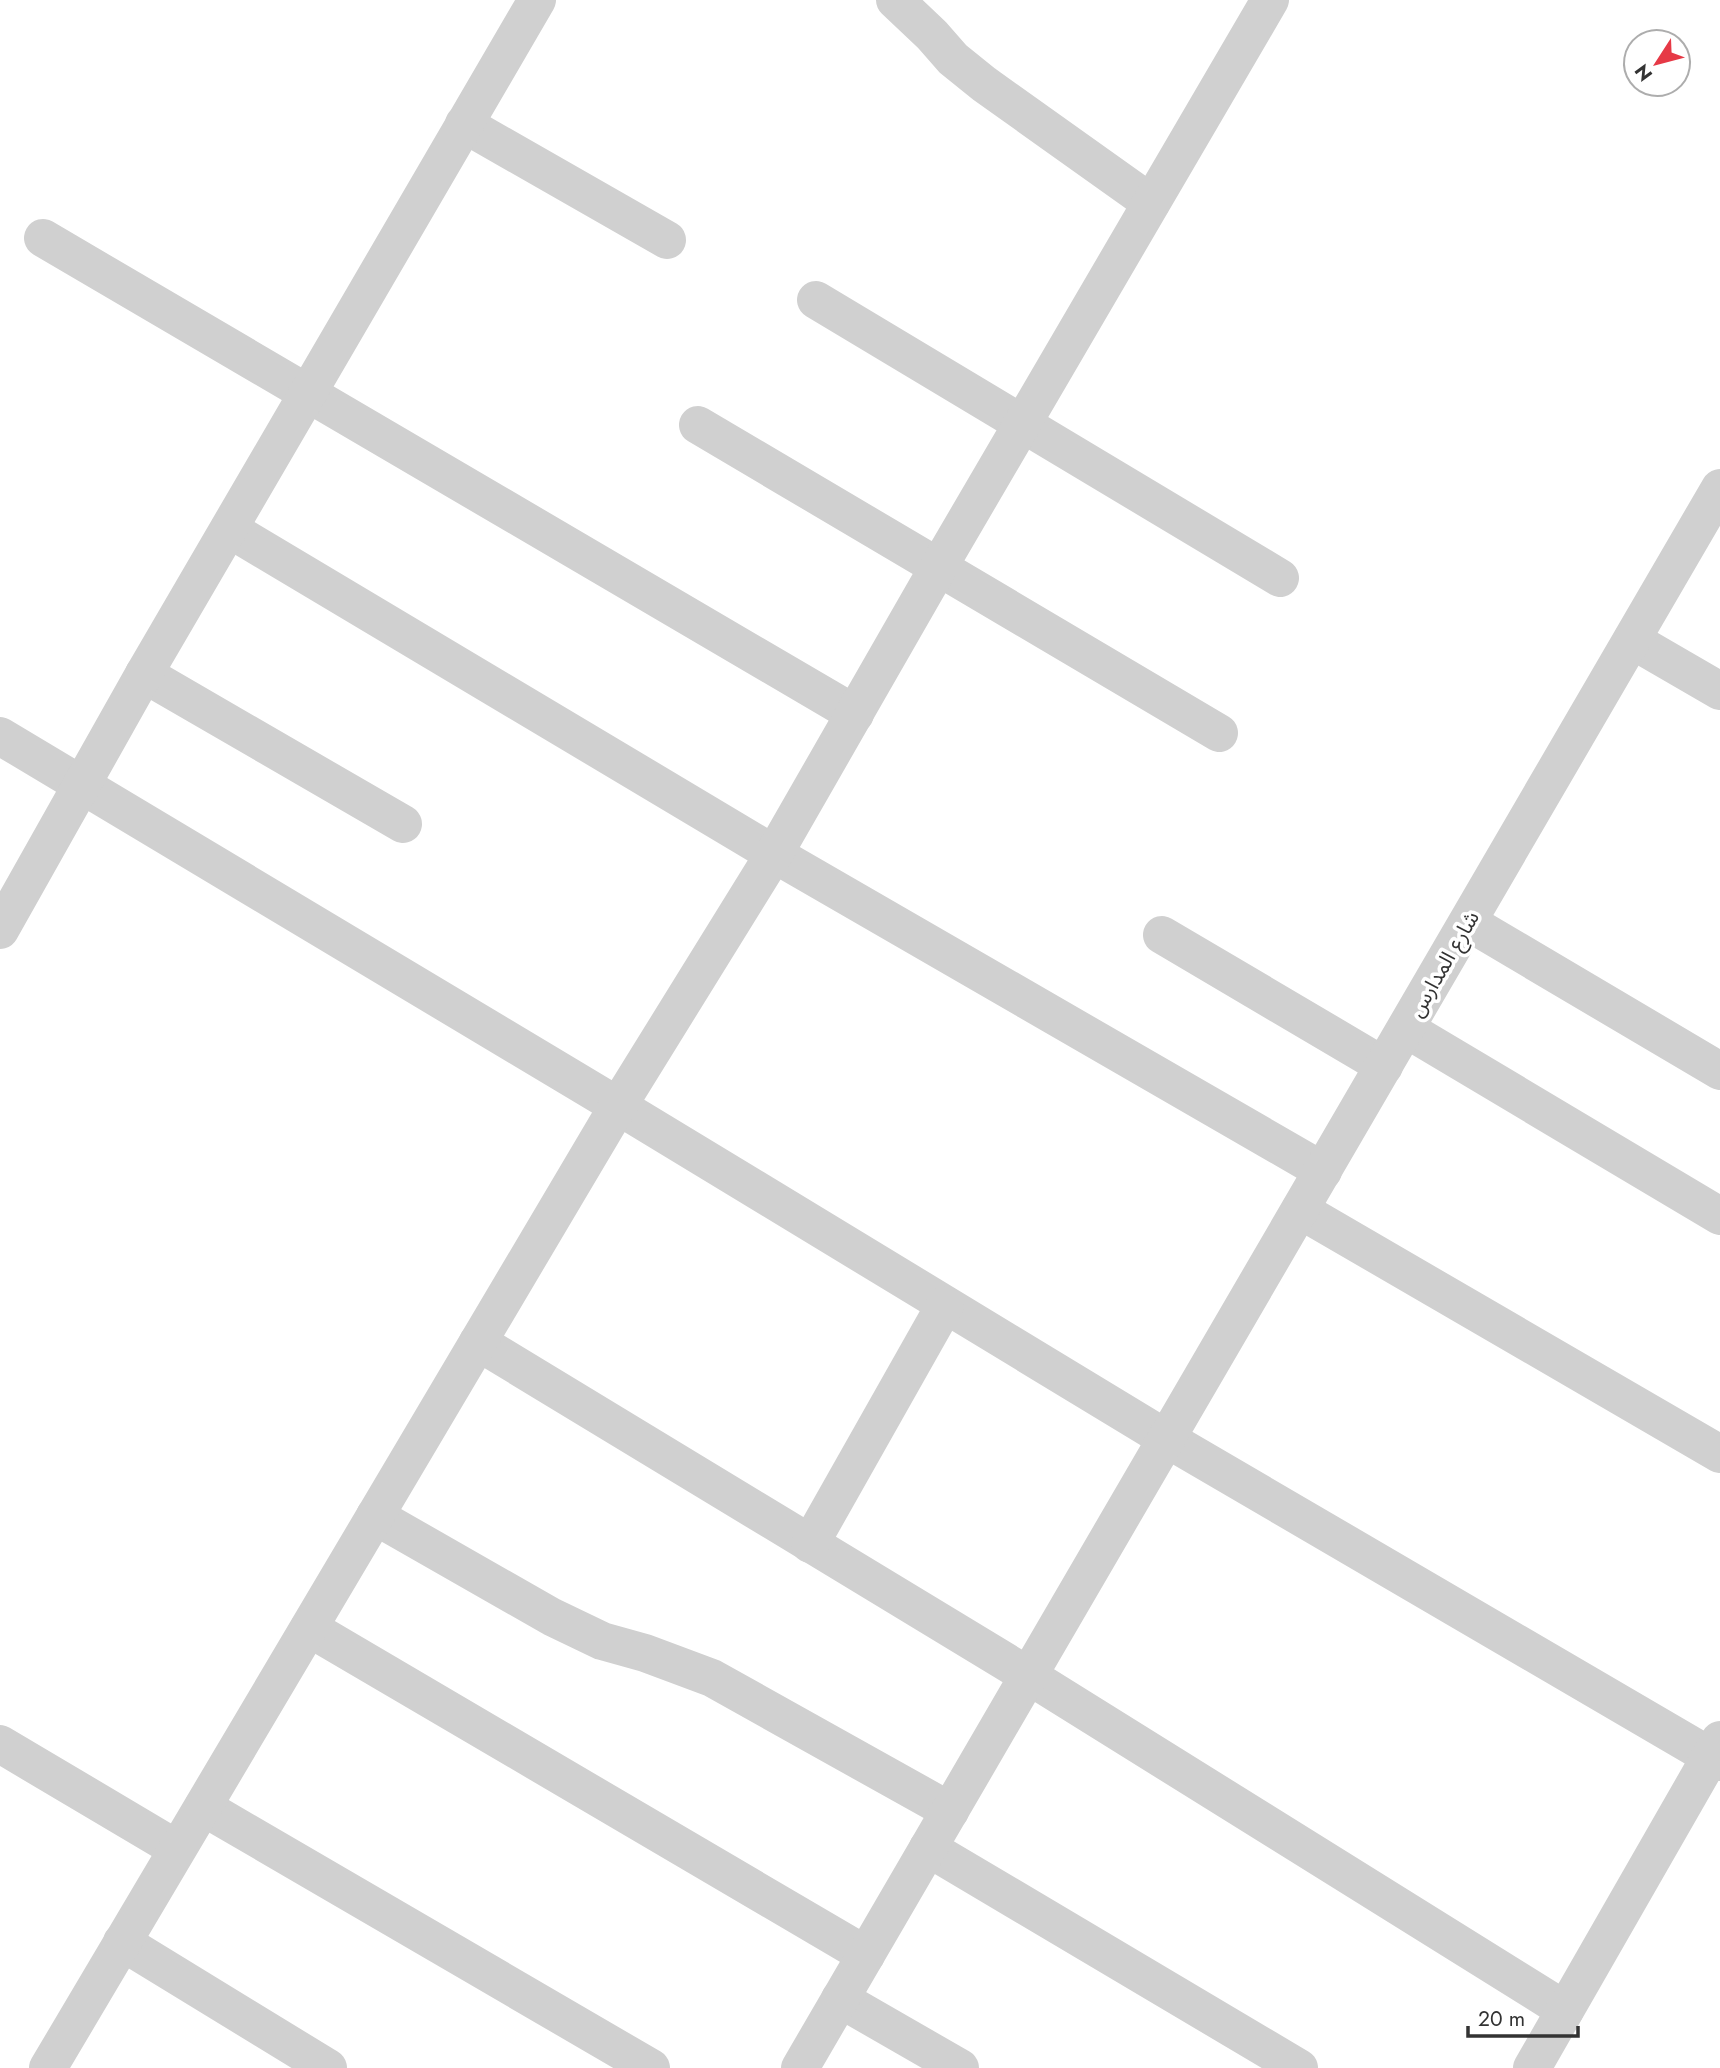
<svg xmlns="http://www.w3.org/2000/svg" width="1720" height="2068" font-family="Jost,'Noto Sans Arabic',sans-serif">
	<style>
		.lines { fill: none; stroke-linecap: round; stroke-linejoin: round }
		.minor { stroke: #d0d0d0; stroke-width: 38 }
		.labels { text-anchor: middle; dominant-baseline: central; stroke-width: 7; stroke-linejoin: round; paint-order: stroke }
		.street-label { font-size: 21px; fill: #333; stroke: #fff }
	</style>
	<rect width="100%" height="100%" fill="#fff"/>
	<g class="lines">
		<!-- minor -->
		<g class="minor">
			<polyline points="895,0 932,35 953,59 984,84 1151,203"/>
			<polyline points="464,124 667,240"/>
			<polyline points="43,238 855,714"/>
			<polyline points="816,300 1280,578"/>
			<polyline points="698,425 1219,733"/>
			<polyline points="229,529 774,854 1323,1171"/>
			<polyline points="1632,640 1720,691"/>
			<polyline points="144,674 403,824"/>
			<polyline points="0,736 618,1106 1167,1439 1720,1762"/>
			<polyline points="1468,922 1720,1071"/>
			<polyline points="0,930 144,674 537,0"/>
			<polyline points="1162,935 1384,1066"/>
			<polyline points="1406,1029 1720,1216"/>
			<polyline points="1300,1210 1720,1454"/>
			<polyline points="478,1342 1029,1676 1565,2010"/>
			<polyline points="375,1516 552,1617 602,1641 645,1653 712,1678 950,1811"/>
			<polyline points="810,1544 945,1305"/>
			<polyline points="309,1628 866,1955"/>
			<polyline points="0,1744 177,1849"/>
			<polyline points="203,1807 651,2068"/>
			<polyline points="928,1848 1299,2068"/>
			<polyline points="122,1942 328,2068"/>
			<polyline points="840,1999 960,2068"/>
			<polyline points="48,2068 618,1106 774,854 938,568 1270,0"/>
			<polyline points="800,2068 1720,488"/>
			<polyline points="1532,2068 1720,1740"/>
		</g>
	</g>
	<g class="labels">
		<!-- street labels -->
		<g class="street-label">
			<text transform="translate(1444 964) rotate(-60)">شارع المدارس</text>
		</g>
	</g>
	<!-- north arrow -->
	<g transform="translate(1657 63) rotate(234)"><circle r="33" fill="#ffffff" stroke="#adadad" stroke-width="2"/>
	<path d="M0-5L12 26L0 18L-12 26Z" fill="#e63946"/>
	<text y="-10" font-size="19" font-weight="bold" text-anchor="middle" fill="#333333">N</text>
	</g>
	<!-- scale -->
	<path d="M1468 2026v10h110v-10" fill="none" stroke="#333333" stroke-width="3.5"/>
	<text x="1478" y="2026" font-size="21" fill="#333333" stroke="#ffffff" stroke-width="5" paint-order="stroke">20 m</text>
</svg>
